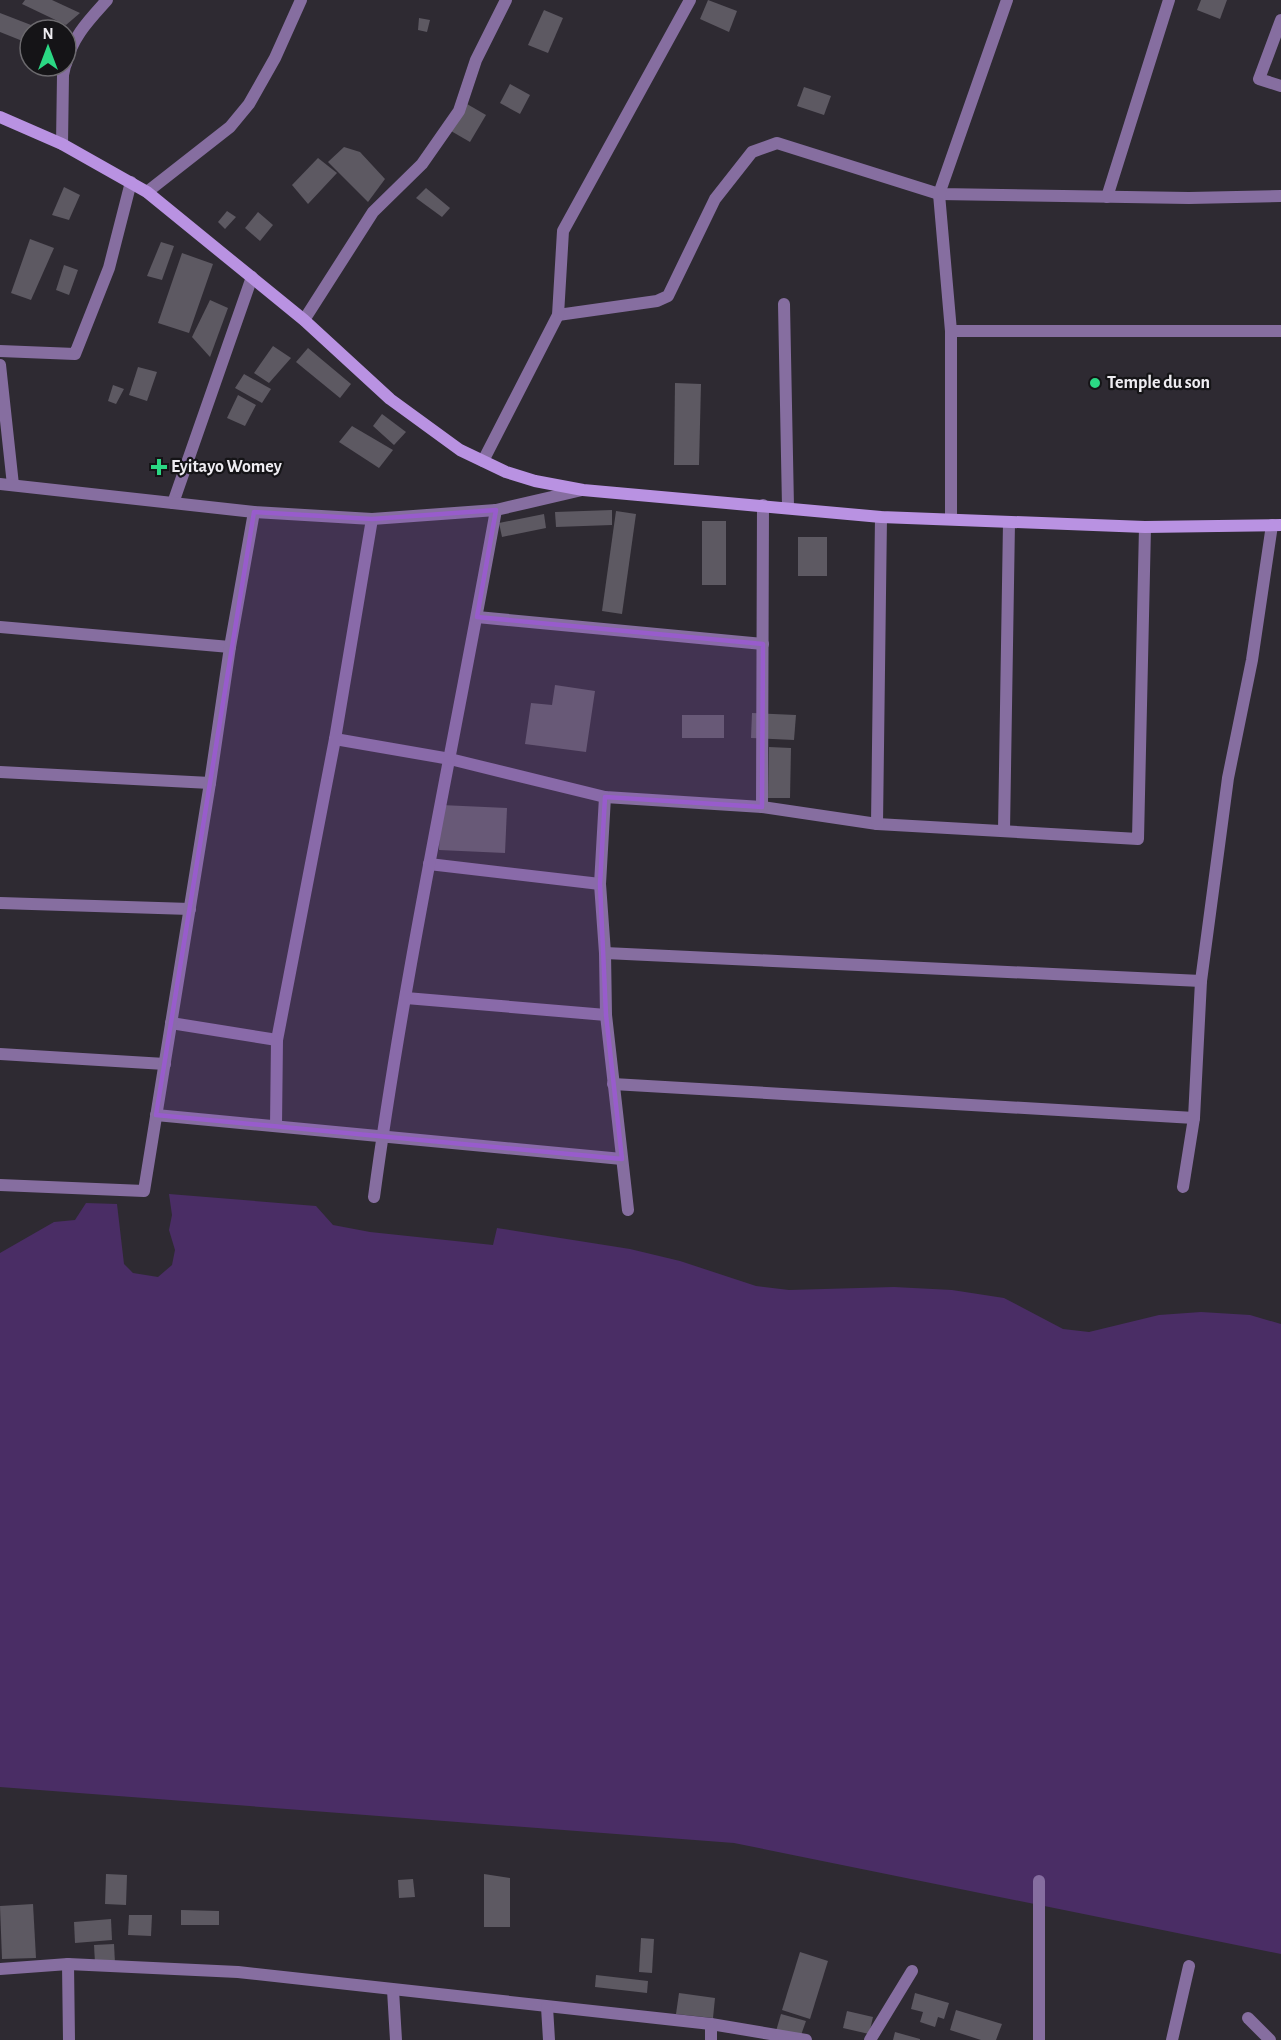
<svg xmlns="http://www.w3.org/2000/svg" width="1281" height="2040" font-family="'Alegreya Sans',sans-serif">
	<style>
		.green { fill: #4a2d65 }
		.building { fill: #5d5962 }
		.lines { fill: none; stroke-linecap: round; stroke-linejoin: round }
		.minor { stroke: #866ea0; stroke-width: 12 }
		.tertiary { stroke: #866ea0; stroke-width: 12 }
		.secondary { stroke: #b992e2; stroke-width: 12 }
		.marked { fill: #985ccc; fill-opacity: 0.2; stroke: #985ccc; stroke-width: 4.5; stroke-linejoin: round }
		.poi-dot { fill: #2bd884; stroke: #151417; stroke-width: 2 }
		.labels { text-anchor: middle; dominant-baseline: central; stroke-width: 4.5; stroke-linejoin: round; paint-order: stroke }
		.poi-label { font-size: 18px; font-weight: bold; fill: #eeecf1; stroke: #151417; text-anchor: start }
	</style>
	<rect width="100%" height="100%" fill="#2e2a32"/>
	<!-- green -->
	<polygon class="green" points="169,1194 316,1206 333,1225 370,1232 493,1245 497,1228 630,1249 680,1261 756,1286 789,1290 894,1287 952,1290 1004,1298 1063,1329 1089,1332 1159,1315 1201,1312 1250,1315 1281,1324 1281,1954 734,1843 0,1787 0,1253 54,1222 75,1220 86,1203 117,1204 124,1264 133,1273 158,1277 172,1265 175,1250 169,1230 172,1215"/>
	<!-- building -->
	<g class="building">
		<polygon points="25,0 52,0 80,13 66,25 22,4"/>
		<polygon points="708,0 737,11 729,32 700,19"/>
		<polygon points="1201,0 1227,0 1220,19 1197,10"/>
		<polygon points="544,10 563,18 548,53 528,45"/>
		<polygon points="0,13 44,30 30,30 30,44 0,32"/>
		<polygon points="419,18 430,20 427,32 418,30"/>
		<polygon points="510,84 530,95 520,114 500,103"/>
		<polygon points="804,87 831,96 824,115 797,106"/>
		<polygon points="467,104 486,115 470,142 451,131"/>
		<polygon points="344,147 360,152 385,179 368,202 328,162"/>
		<polygon points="318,158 337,173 308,204 292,185"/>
		<polygon points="64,187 80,195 69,220 52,215"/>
		<polygon points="426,188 450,208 442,217 416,198"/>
		<polygon points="227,211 236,217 225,229 218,222"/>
		<polygon points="258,212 273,225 260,241 245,228"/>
		<polygon points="30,239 54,248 31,300 11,293"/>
		<polygon points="161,242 174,246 162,280 147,276"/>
		<polygon points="182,253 213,264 189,333 158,323"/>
		<polygon points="64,265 78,270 69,295 56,290"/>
		<polygon points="210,300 228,308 210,357 192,337"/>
		<polygon points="273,346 291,358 269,383 254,373"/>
		<polygon points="308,348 351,384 340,398 296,362"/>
		<polygon points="138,367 157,372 147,401 129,395"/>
		<polygon points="244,374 271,389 262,403 235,388"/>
		<polygon points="675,383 701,384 699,465 674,465"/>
		<polygon points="113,385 124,389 116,404 108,401"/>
		<polygon points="238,395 256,405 245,426 227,418"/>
		<polygon points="382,414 406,432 394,445 373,426"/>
		<polygon points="352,426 393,450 379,468 339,442"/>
		<polygon points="612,510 612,525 556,527 555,512"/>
		<polygon points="616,511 636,514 622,614 602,611"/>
		<polygon points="544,514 546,528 502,537 499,523"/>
		<rect x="702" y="521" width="24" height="64"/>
		<rect x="798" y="537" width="29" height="39"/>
		<polygon points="555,685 595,691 586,752 525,744 531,703 552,705"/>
		<polygon points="752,713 796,715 794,740 751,738"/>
		<rect x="682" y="715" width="42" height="23"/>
		<polygon points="769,747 791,748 790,798 768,798"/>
		<polygon points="441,805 507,808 505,853 439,850"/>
		<polygon points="106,1874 127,1875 126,1905 105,1904"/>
		<polygon points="484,1874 510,1878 510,1927 484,1927"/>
		<polygon points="413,1879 415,1897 399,1898 398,1880"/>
		<polygon points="33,1904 36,1958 2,1959 0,1906"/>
		<polygon points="181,1910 219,1911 219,1925 181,1925"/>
		<polygon points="129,1915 152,1915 151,1936 128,1935"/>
		<polygon points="111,1919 112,1940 75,1943 74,1922"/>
		<polygon points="641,1938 654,1939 652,1973 639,1972"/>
		<polygon points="114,1944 115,1963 95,1963 94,1945"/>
		<polygon points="800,1952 828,1961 810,2019 782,2010"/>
		<polygon points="596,1975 648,1981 647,1993 595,1987"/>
		<polygon points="679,1993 715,1998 713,2018 676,2014"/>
		<polygon points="915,1993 949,2003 944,2019 938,2017 935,2027 920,2022 923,2012 911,2009"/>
		<polygon points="956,2010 1002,2024 996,2040 981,2040 950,2030"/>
		<polygon points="847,2011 873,2017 869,2034 843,2028"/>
		<polygon points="781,2014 806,2021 800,2038 776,2031"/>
		<polygon points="895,2032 920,2039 920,2040 893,2040"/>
	</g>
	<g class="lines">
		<!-- minor -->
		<g class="minor">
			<polyline points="1281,20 1259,79 1281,86"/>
			<path d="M66 64C72 37 89 20 107 0"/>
			<polyline points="62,144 63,75 65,66"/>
			<polyline points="147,192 230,127 249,104 275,58 301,0"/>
			<polyline points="1107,197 1169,0"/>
			<polyline points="784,304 788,507"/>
			<polyline points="558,315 657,301 668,296 715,199 752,152 777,143 939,194 1189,198 1281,196"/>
			<polyline points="304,320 373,212 422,164 459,111 476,60 506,0"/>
			<polyline points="951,331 1281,331"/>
			<polyline points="0,351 75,354 109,268 131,182"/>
			<polyline points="0,365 13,485"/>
			<polyline points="483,461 558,315 563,231 690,0"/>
			<polyline points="173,503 252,277"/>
			<polyline points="951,518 951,331 939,194 1007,0"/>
			<polyline points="477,617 763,644"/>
			<polyline points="0,627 230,647"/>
			<polyline points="335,739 450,759 605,797 762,807 877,824 1138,839 1145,527"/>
			<polyline points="0,772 210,783"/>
			<polyline points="605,797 600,884 605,953 606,1015 628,1210"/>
			<polyline points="762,807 763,505"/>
			<polyline points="877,824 881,517"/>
			<polyline points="1004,831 1009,522"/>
			<polyline points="429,864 600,884"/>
			<polyline points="0,903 190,909"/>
			<polyline points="605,953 1201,981"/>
			<polyline points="406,998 606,1015"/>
			<polyline points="171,1023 277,1040"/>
			<polyline points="0,1054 165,1064"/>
			<polyline points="613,1084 1194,1118"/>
			<polyline points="156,1115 622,1159"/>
			<polyline points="276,1125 277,1040 335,739 372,519"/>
			<polyline points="0,1185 144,1191 210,783 230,647 254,512"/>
			<polyline points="1183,1187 1194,1118 1201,981 1228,778 1252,660 1272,525"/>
			<path d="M374 1197C405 967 455 739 496 510"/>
			<polyline points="68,1964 69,2040"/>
			<polyline points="0,1969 68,1964 238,1972 711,2024 806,2040"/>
			<polyline points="393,1990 396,2040"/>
			<polyline points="547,2007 549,2040"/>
			<polyline points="1248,2018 1270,2040"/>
			<polyline points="711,2024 711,2040"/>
			<polyline points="870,2040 912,1971"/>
			<polyline points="1039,2040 1039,1881"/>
			<polyline points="1172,2040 1189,1966"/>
		</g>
		<!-- tertiary -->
		<polyline class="tertiary" points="0,484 254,512 372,519 496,510 582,490"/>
		<!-- secondary -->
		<polyline class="secondary" points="0,117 62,144 147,192 304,320 390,399 460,450 506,472 535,481 583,490 881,517 1145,527 1281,525"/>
	</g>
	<!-- marked area -->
	<path class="marked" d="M496 510 477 617 763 644 762 807 605 797 600 884 606 1015 622 1159 156 1115 254 512 372 519Z"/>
	<!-- markers -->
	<g class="poi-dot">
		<circle cx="1095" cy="383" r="6"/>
		<path d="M156 458h6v6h6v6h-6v6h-6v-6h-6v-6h6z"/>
	</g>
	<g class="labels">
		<!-- poi labels -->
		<g class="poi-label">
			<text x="1107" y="383">Temple du son</text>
			<text x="171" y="467">Eyitayo Womey</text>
		</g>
	</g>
	<!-- north arrow -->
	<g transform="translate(48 48)"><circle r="28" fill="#151417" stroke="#6c6a6e" stroke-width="1.5"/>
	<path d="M0-4.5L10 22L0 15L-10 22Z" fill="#2bd884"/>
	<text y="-9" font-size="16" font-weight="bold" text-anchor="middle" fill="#eeecf1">N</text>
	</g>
</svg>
